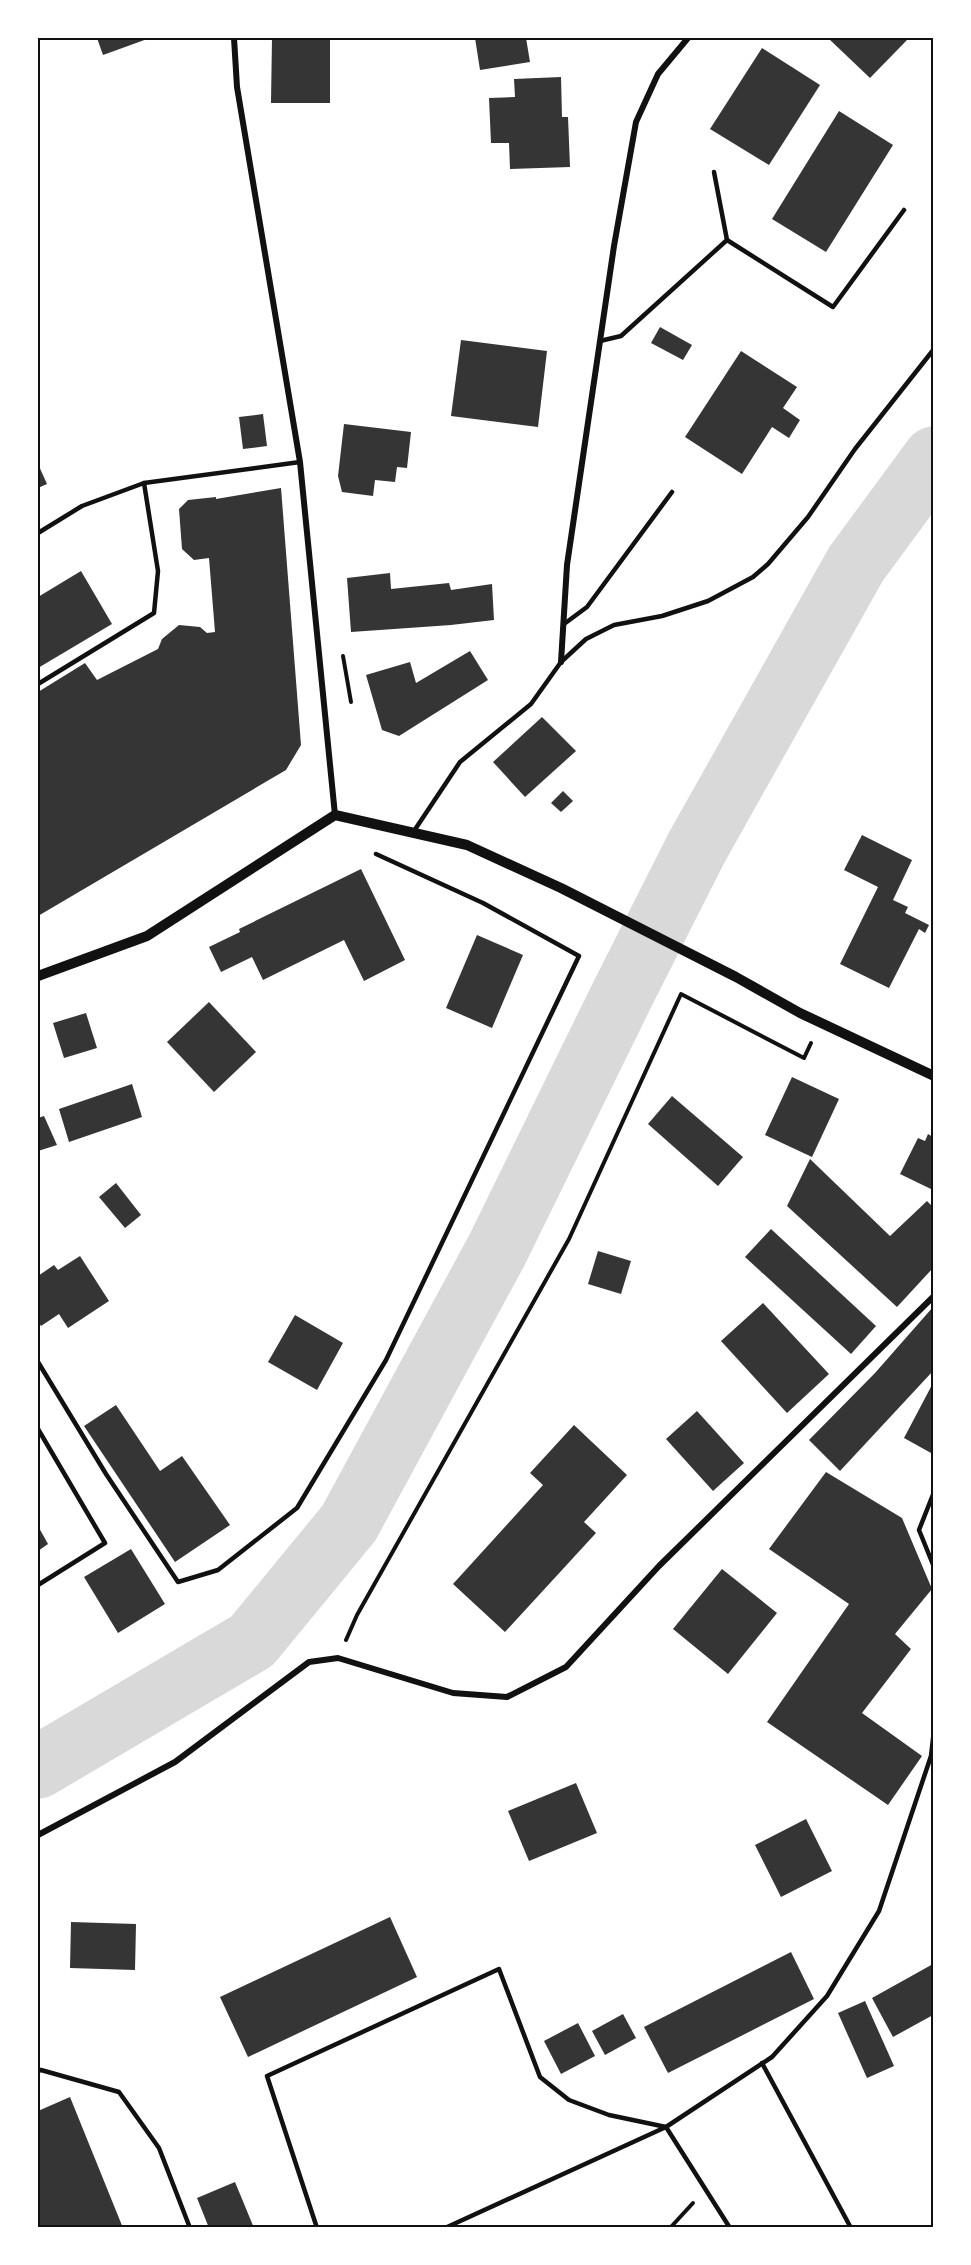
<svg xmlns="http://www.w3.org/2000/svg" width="971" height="2265" font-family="'IBM Plex Sans',sans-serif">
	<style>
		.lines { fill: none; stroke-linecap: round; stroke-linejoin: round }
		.river { stroke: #d9d9d9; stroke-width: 63 }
		.building { fill: #353535 }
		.path { stroke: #111; stroke-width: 4 }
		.service { stroke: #111; stroke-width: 4.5 }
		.minor { stroke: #111; stroke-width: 6 }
		.tertiary { stroke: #111; stroke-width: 10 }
		.neatline { fill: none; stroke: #111; stroke-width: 2 }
	</style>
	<rect width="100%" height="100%" fill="#fff"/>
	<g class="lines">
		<!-- river -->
		<polyline class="river" points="38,1767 252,1641 349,1523 497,1250 623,993 697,847 856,564 934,458"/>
	</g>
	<!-- building -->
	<g class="building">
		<polygon points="97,38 150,38 103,55"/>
		<polygon points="272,38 330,38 330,103 271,103"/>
		<polygon points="475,38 526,38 530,62 480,70"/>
		<polygon points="828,38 905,38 907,40 870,78"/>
		<polygon points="762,48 820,85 769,165 710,129"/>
		<polygon points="561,77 562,117 568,117 570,167 510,169 509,143 491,143 489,98 515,97 514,79"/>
		<polygon points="839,111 893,145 826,252 772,219"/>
		<polygon points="660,327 692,345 683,360 651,343"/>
		<polygon points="461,340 547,351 538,427 451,416"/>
		<polygon points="741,351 797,387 783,408 800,420 789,438 772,427 742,474 685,437"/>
		<polygon points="263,414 267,446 243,449 239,417"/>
		<polygon points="344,424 411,432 407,468 397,467 395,482 375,480 373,496 342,492 338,476"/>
		<polygon points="38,464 47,484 38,488"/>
		<polygon points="281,488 301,745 286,770 38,916 38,692 85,663 97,680 158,649 162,639 179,625 200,627 207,633 215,632 209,558 194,560 182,549 179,509 188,500 216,497 216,499"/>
		<polygon points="81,571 112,624 38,668 38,597"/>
		<polygon points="390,573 391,589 449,583 451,590 492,584 494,620 451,625 351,632 347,578"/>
		<polygon points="470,651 488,680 399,736 382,730 366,675 410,662 416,683"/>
		<polygon points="542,717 576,751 525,797 493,762"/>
		<polygon points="563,791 573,801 561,812 551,803"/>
		<polygon points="862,835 912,860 893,900 908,907 905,913 929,925 925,933 919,929 889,988 840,964 878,887 844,870"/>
		<polygon points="361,869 405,960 364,981 344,940 263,980 252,957 221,972 209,947 240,932 239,929"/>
		<polygon points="477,935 523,955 492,1028 446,1008"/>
		<polygon points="209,1002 256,1052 214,1092 167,1042"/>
		<polygon points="86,1013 97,1048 64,1058 53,1023"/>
		<polygon points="792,1077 839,1099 812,1157 765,1135"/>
		<polygon points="132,1084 142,1117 69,1142 59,1109"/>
		<polygon points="672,1096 743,1157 718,1186 648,1124"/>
		<polygon points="44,1116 57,1145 38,1151 38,1118"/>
		<polygon points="928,1134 933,1137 933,1190 900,1174 918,1138 925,1141"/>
		<polygon points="810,1159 890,1236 927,1201 933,1207 933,1268 897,1307 787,1206"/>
		<polygon points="116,1183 141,1215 125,1228 99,1197"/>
		<polygon points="771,1229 876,1326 851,1354 745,1257"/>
		<polygon points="598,1251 631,1261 621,1294 588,1284"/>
		<polygon points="80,1256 109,1301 68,1328 59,1314 41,1326 38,1321 38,1276 54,1265 58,1270"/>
		<polygon points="763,1303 829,1374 787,1413 721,1341"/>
		<polygon points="933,1307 933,1371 840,1471 809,1440 875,1373"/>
		<polygon points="295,1315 343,1343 317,1390 268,1362"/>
		<polygon points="933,1383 933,1448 931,1453 904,1438"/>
		<polygon points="116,1405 160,1471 182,1456 230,1525 175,1562 84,1426"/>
		<polygon points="697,1411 744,1463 713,1491 666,1439"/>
		<polygon points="574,1425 627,1475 584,1522 596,1533 505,1632 453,1584 543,1485 530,1473"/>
		<polygon points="826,1472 902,1518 932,1589 895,1634 911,1649 862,1713 922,1756 888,1805 767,1722 849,1604 769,1549"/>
		<polygon points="38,1526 48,1544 38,1551"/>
		<polygon points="131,1549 165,1604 118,1633 84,1577"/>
		<polygon points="722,1569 777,1613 728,1674 673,1629"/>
		<polygon points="576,1783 597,1833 529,1861 508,1811"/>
		<polygon points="806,1819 832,1871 781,1897 755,1845"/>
		<polygon points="390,1917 417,1977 248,2057 220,1997"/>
		<polygon points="71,1922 136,1924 135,1970 70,1968"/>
		<polygon points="791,1952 814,1999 668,2073 644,2027"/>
		<polygon points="933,1964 933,2015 893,2037 872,1998"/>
		<polygon points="865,2001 894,2066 867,2078 838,2013"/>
		<polygon points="623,2014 636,2038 605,2055 592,2031"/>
		<polygon points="578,2023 595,2056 561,2074 544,2041"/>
		<polygon points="70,2097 123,2228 38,2228 38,2111"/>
		<polygon points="235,2182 254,2228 209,2228 197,2198"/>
	</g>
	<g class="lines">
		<!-- path -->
		<g class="path">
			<polyline points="343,656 351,702"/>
			<polyline points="346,1640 357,1615 569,1239 681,994 804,1058 811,1043"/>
			<polyline points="670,2228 693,2203"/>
		</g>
		<!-- service -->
		<g class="service">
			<polyline points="714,172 727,240"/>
			<polyline points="600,341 621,336 727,240 833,307 904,210"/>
			<polyline points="38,533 82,506 144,483 300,462"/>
			<polyline points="564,624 587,607 672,492"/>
			<polyline points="38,684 154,613 158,571 144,483"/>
			<polyline points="414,831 460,762 531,704 561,662 586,639 614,625 662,616 708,601 753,577 768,564 808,517 855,449 934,349"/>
			<polyline points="38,1362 106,1474 178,1582 218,1570 297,1508 386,1360 579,956 483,903 376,854"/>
			<polyline points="38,1429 105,1543 38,1585"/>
			<polyline points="934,1492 919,1530 934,1567"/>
			<polyline points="762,2063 851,2228"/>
			<polyline points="38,2071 41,2070 119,2092 159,2148 190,2228"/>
			<polyline points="317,2228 267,2076 499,1969 540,2077 569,2100 609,2115 666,2127 772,2057 827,1996 879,1911 931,1756 934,1730"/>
			<polyline points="445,2228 666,2127 730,2228"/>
		</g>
		<!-- minor -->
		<g class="minor">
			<polyline points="234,38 237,87 300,462 335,815"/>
			<polyline points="561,662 567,565 614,246 636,122 658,74 688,38"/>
			<polyline points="38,1835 175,1762 309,1662 338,1658 453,1693 507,1697 566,1667 659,1566 934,1296"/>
		</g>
		<!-- tertiary -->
		<polyline class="tertiary" points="38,976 147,936 335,815 467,845 561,888 736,977 800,1013 934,1076"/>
	</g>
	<!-- border -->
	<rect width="971" height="2265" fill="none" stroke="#ffffff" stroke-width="78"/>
	<rect x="39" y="39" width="893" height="2187" class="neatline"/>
</svg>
